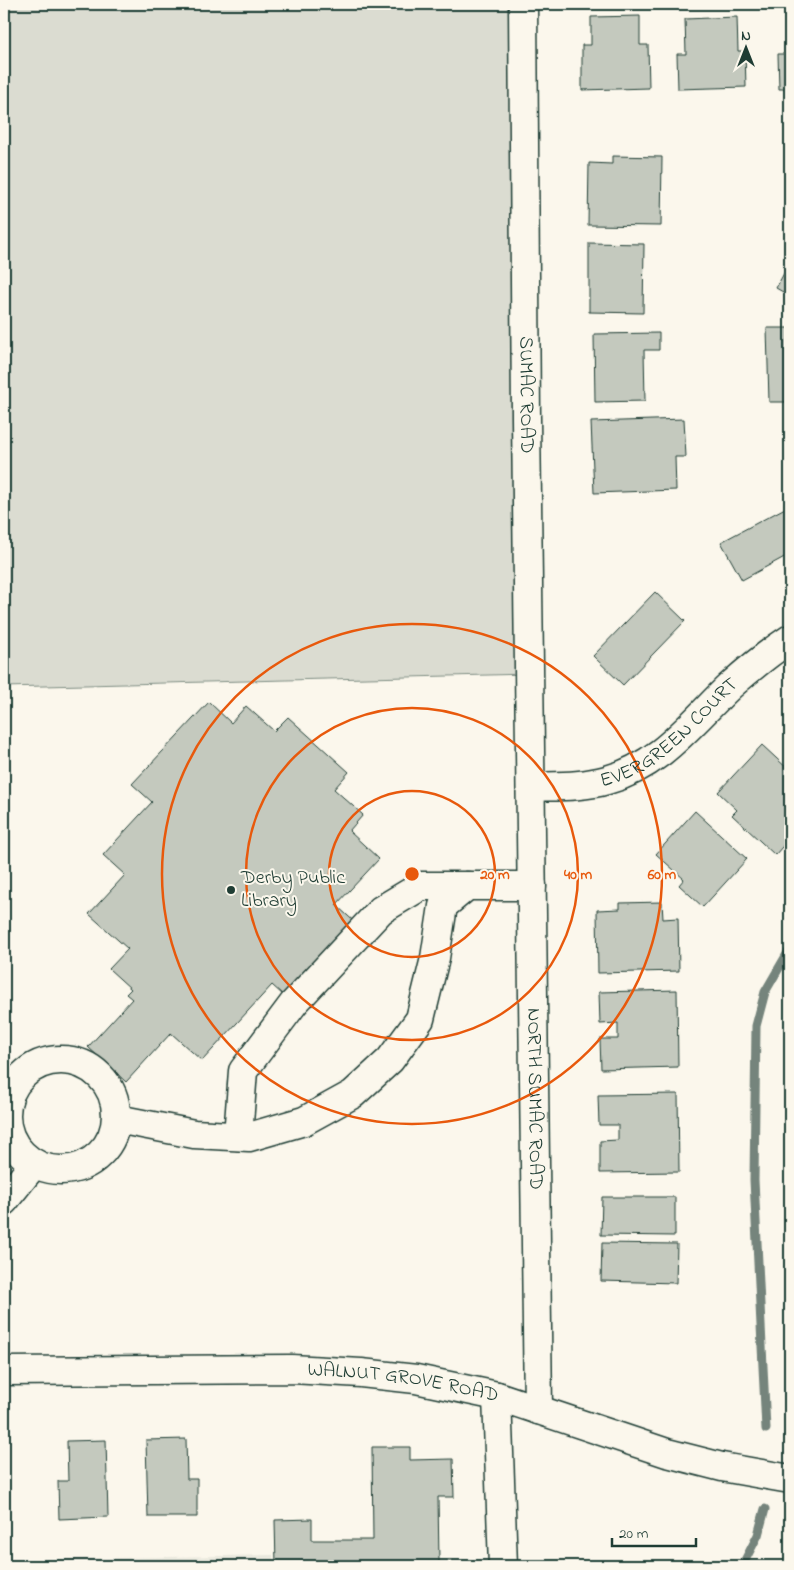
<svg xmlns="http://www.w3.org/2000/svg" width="794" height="1570" font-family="'Indie Flower',sans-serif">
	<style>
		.built { fill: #eae9de }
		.green { fill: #dbdcd1; stroke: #7d8c82 }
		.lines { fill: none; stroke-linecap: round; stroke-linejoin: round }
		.stream { stroke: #74847b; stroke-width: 9 }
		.building { fill: #c4c9be; stroke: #1f3d34 }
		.minor-casing { stroke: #1f3d34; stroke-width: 31 }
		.minor { stroke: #fbf7ec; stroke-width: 28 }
		.ring { fill: none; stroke: #e8590c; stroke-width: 2.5 }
		.poi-dot { fill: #1f3d34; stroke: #fbf7ec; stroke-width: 2 }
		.labels { text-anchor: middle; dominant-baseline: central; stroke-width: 4; stroke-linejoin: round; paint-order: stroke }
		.street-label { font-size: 20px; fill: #1f3d34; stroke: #fbf7ec }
		.poi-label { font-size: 20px; fill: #1f3d34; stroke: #fbf7ec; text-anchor: start }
		.centre { fill: #e8590c; stroke: #fbf7ec; stroke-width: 2.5 }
		.ring-label { font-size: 15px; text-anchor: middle; font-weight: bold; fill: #e8590c; stroke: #fbf7ec; stroke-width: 4; stroke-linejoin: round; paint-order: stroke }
	</style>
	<rect width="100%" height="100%" fill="#fbf7ec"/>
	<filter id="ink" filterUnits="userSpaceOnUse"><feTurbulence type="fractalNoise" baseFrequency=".02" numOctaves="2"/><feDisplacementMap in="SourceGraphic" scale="10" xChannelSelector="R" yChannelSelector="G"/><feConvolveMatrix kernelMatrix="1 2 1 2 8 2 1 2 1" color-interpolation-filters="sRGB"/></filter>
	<g filter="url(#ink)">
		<!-- built -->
		<polygon class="built" points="273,1555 273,1566 4,1566 4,1560"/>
		<!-- green -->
		<polygon class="green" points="4,4 524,4 529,674 4,687"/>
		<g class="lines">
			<!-- stream -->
			<g class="stream">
				<polyline points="766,1429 754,1180 756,1026 765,992 790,949"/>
				<polyline points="742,1566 758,1535 765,1509"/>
			</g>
		</g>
		<!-- building -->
		<g class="building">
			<polygon points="640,16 640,45 648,45 649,88 582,90 582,45 591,45 591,17"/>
			<polygon points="737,17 738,51 745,51 746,87 678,89 677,54 686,54 685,19"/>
			<polygon points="785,19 790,19 790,89 779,89 778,54 787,54"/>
			<polygon points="612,156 662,157 661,226 588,225 589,163 612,164"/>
			<polygon points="589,243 644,244 643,313 589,312"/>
			<polygon points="790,262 790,296 776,288"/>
			<polygon points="767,328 790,328 790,402 769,402"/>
			<polygon points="659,333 659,350 644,350 645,401 595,402 594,334"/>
			<polygon points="684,419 686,457 675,457 676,490 594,493 591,422"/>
			<polygon points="787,507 790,512 790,554 742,580 721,542"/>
			<polygon points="655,592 685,621 623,685 593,656"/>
			<polygon points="209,702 231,723 246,706 274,731 288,717 349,772 334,789 363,815 349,831 379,859 336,905 371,937 283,995 272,985 202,1061 171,1033 126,1082 88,1047 132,999 126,994 131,989 109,969 128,949 89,914 125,875 103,855 152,802 132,784"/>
			<polygon points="762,745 790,771 790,838 775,855 732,815 737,810 718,792"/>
			<polygon points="695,811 747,859 703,907 679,885 684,879 656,854"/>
			<polygon points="662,902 663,919 678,918 679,971 598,973 597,910 620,909 620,903"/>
			<polygon points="677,990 678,1067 601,1069 600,1039 618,1039 618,1023 600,1024 599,992"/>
			<polygon points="678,1094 679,1172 600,1173 600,1141 618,1140 618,1125 599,1125 598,1095"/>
			<polygon points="602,1197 675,1197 675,1236 601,1235"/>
			<polygon points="602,1243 677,1244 676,1283 601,1281"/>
			<polygon points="186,1439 187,1479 197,1479 197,1517 148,1517 146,1440"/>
			<polygon points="106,1440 108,1517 59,1519 58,1481 68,1481 67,1441"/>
			<polygon points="372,1447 410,1447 410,1460 453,1459 454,1497 438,1497 439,1562 467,1562 467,1566 276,1566 275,1520 312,1519 312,1540 373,1540"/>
		</g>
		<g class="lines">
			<!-- minor casing -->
			<g class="minor-casing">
				<g id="minor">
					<path id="s1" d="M523 4 526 418 538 1410"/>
					<path id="s2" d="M531 787C556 786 582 787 607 780 660 766 692 722 730 686 748 670 770 652 790 639"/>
					<circle cx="61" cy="1115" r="55"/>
					<polyline points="117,1119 194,1134 249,1137 304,1121 353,1094 390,1060 420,1019 435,958 443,906 467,886 532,886"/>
					<polyline points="238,1136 243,1071 294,1003 381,910 421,886 467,886"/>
					<polyline points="4,1201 34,1164"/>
					<path id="s3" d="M4 1371 292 1369 361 1373 416 1379 497 1396 667 1453 722 1467 790 1479"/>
					<polyline points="497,1396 503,1566"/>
				</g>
			</g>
			<!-- minor -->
			<use href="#minor" class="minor"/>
		</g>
	</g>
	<!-- distance rings -->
	<g class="ring">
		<circle cx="412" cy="874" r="83"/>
		<circle cx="412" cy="874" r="166"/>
		<circle cx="412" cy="874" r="250"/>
	</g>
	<!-- markers -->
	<circle class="poi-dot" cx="231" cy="890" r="5"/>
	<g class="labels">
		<!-- street labels -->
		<g class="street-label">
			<text stroke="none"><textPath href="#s1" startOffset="391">SUMAC ROAD</textPath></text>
			<text stroke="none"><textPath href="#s2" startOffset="155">EVERGREEN COURT</textPath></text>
			<text stroke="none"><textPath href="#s1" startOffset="1095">NORTH SUMAC ROAD</textPath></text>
			<text stroke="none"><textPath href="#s3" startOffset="400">WALNUT GROVE ROAD</textPath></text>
		</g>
		<!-- poi labels -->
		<g class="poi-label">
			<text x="241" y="878">Derby Public<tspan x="241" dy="23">Library</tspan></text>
		</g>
	</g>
	<circle cx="412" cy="874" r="8" class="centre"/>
	<g class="ring-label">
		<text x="495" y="879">20 m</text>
		<text x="578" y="879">40 m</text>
		<text x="662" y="879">60 m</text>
	</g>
	<!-- margin -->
	<rect width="794" height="1570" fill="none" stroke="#fbf7ec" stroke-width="20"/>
	<rect x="10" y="10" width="774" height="1550" fill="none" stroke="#1f3d34" stroke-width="2" filter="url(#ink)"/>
	<!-- north arrow -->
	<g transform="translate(746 48)" stroke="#fbf7ec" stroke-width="4" paint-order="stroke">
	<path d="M0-4L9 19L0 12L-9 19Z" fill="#1f3d34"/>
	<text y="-8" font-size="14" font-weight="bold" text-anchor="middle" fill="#1f3d34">N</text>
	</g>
	<!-- scale -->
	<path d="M612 1538v8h84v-8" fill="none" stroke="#1f3d34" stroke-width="2.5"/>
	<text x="619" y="1538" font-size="15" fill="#1f3d34" stroke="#fbf7ec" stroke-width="4" paint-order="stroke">20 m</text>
</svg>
